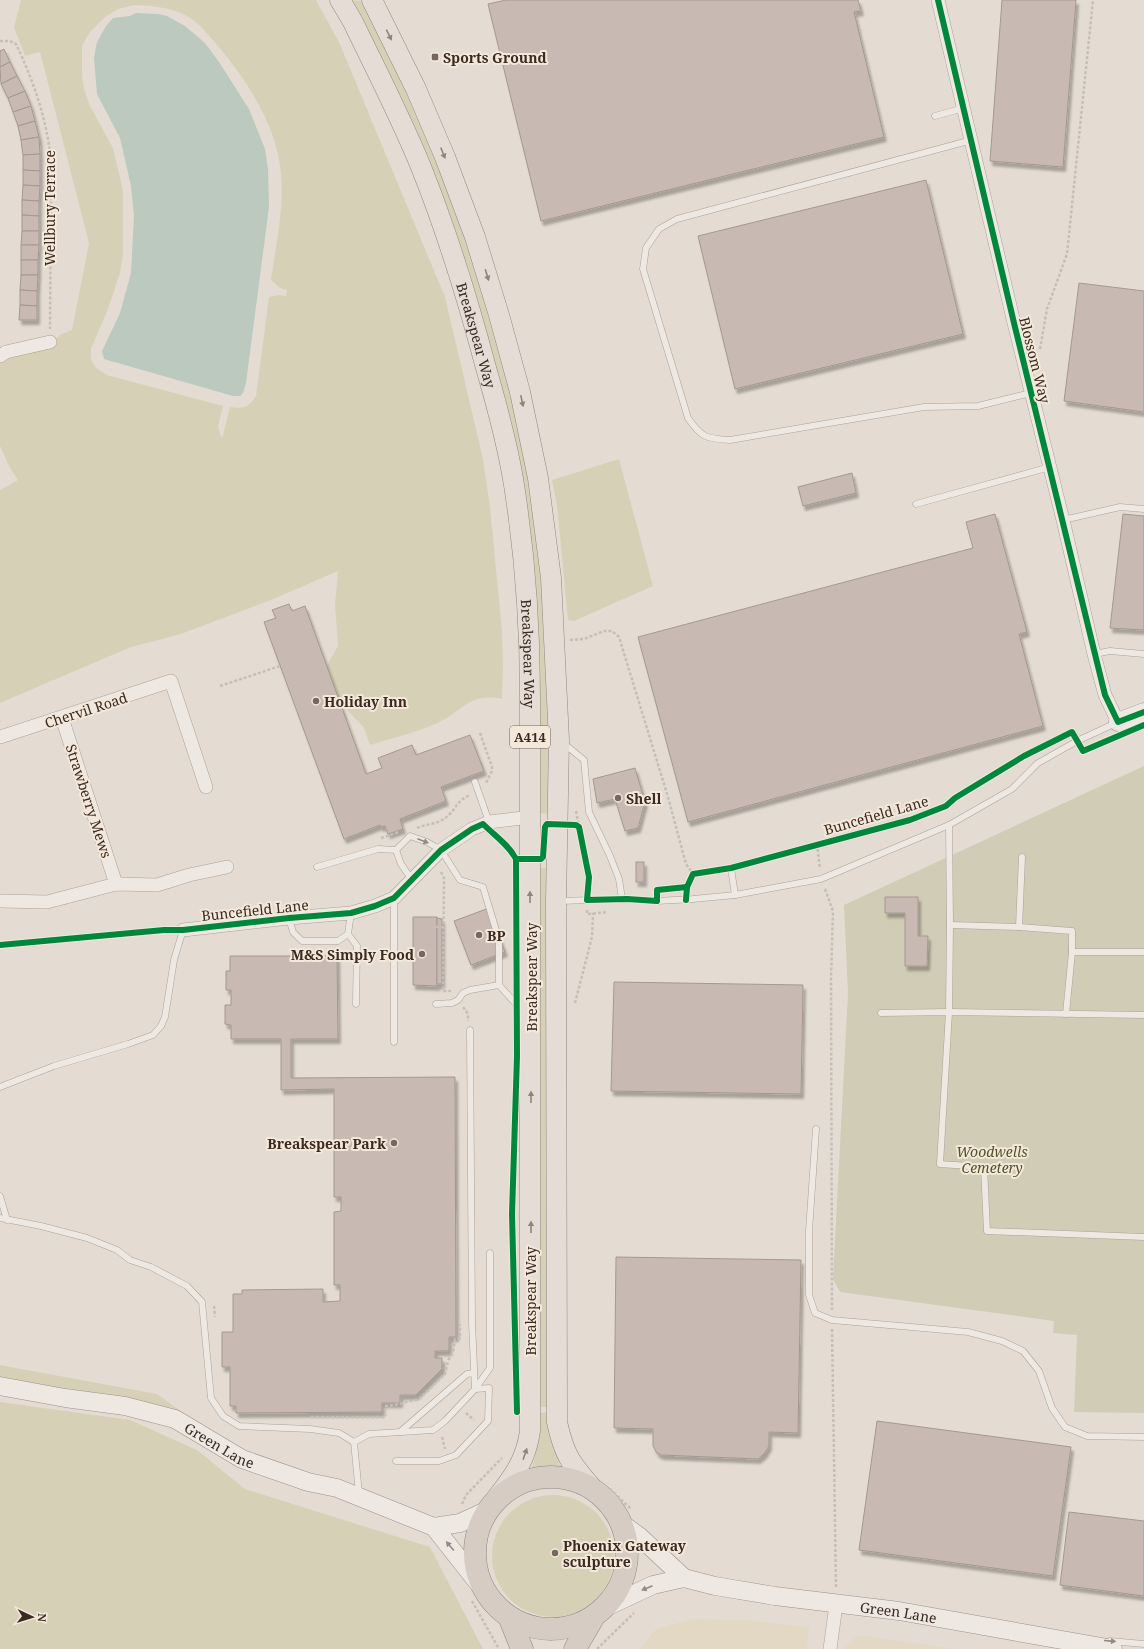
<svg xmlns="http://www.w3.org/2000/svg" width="1144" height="1649" font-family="'Noto Serif',serif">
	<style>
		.farmland { fill: #e2d8c4 }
		.green { fill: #d6d1b6; fill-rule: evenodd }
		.cemetery { fill: #d0ccb5 }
		.water { fill: #bbc9bf }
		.building { fill: #c8bab3; stroke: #a59891; filter: url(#shadow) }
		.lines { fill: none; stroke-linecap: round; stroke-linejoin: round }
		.lane-casing { stroke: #aaa29a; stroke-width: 7 }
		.street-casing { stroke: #aaa29a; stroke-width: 14 }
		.secondary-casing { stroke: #9a918a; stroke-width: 19 }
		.primary-casing { stroke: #908781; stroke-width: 21 }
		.highway-casing { stroke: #908781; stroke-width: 23 }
		.path { stroke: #c6bfb9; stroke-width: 2.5; stroke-dasharray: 3 2; stroke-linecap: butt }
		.lane { stroke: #ede8e2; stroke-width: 6 }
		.street { stroke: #ede8e2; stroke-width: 13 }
		.secondary { stroke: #ede8e2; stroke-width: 18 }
		.primary { stroke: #e5ddd5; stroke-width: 20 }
		.highway { stroke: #d7ccc3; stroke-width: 22 }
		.cycleway-casing { stroke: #f4e8da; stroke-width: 8 }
		.cycleway { stroke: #00873e; stroke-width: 6 }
		.oneway { fill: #90847c }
		.oneway2 { fill: #948982 }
		.poi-dot { fill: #766860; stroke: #f4e8da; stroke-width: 1.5 }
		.labels { text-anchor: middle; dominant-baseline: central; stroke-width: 4; stroke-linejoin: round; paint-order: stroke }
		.shield { fill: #f4e8da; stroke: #726359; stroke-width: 1 }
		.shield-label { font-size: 13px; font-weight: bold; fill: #3a2a22 }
		.poi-label { font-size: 14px; font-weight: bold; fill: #3a2a22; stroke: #f4e8da; text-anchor: start }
		.street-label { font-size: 14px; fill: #3a2a22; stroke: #f4e8da }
		.park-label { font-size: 14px; font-style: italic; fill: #51542a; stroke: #f4e8da }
	</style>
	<defs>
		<filter id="shadow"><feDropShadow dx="2.5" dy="4.5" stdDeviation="1" flood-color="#0004"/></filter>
	</defs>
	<rect width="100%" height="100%" fill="#e4dcd2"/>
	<!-- farmland -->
	<g class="farmland">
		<polygon points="691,1619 747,1620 809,1627 807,1649 640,1649 655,1630"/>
		<polygon points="858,1635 955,1649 844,1649"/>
	</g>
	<!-- green -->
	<g class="green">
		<path d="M21 0H316L339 42 445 297 483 459 490 507 502 631 503 665 502 699C467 692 463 713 435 724 415 733 392 738 370 745L364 728 339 701 326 667 338 646 335 604 338 571 271 600 181 634 131 647 0 703V490L18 480 10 468 0 446V361L54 340 61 334 72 330 89 243 40 52 25 56 14 27ZM135 5C153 6 169 7 185 15 199 22 208 35 218 46 248 82 277 126 281 174 284 209 276 245 271 280L280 288 287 290 286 296 279 295 269 297 256 396C249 408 242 409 230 407L222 439 218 427 223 406 107 375 96 368 91 360V349L108 309 120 273 123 254V191L113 148 90 106 84 89 82 76V46L90 32 105 17 118 9Z"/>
		<polygon points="349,0 362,1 404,81 430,140 488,301 524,450 543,586 549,692 549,814 539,813 497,379"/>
		<polygon points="619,459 653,586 574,621 568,620 557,505 552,480"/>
		<polygon points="539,868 548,868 550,1407 540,1407"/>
		<polygon points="0,1365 157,1394 189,1417 0,1383"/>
		<polygon points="0,1402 130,1420 197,1450 245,1489 430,1547 483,1649 0,1649"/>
		<polygon points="550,1412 552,1443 562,1472 548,1471 531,1473 540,1433 540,1413"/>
		<circle cx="553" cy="1556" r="61"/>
	</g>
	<!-- cemetery -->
	<polygon class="cemetery" points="1144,766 1144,1413 1074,1412 1077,1335 1053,1333 1054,1321 840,1292 833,1279 848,993 844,905"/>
	<!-- water -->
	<polygon class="water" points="136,13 158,14 167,16 185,26 205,43 219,62 249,109 265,149 268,169 269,207 246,383 243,393 240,396 233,396 104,359 102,351 120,313 131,273 134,216 131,186 120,138 97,94 94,58 97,42 106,26 113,18 130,16"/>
	<!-- building -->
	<g class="building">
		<polygon points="506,0 858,0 861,11 854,12 884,137 541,221 488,4"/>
		<polygon points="1002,0 1076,0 1063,167 990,161"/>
		<polygon points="4,49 10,62 0,67 0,51"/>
		<polygon points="10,62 17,76 1,84 0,67"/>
		<polygon points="17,76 25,91 8,98 1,84"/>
		<polygon points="25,91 31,106 13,112 8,98"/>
		<polygon points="31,106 35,121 18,126 13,112"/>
		<polygon points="35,121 39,137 21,140 18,126"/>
		<polygon points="39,137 40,154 23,155 21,140"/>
		<polygon points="40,154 40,171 23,170 23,155"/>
		<polygon points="23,170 40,171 40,186 23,185"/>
		<polygon points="926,180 963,334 735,389 698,236"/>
		<polygon points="23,185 40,186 39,201 22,200"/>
		<polygon points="22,200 39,201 39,216 22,215"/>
		<polygon points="22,215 39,216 39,231 22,231"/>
		<polygon points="22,231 39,231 39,245 21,245"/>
		<polygon points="21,245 39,245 38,260 21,260"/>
		<rect x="21" y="260" width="17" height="15"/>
		<polygon points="21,275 38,275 37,291 20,290"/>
		<polygon points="1079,283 1144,291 1144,412 1064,401"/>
		<polygon points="20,290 37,291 37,306 20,305"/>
		<polygon points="20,305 37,306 37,320 19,320"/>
		<polygon points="852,473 856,493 803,506 798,487"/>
		<polygon points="995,514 1027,632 1019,634 1043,726 688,822 638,637 973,548 966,522"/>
		<polygon points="1123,514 1144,516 1144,630 1110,628"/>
		<polygon points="289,604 292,611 305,606 366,774 382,768 378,758 412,745 416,755 470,735 484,771 441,787 446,801 400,819 403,829 388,834 385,826 381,827 380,825 344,839 264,622 276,618 272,610"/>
		<polygon points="635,768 645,802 638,828 625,831 615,799 597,803 593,779"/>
		<rect x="636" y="862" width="8" height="20"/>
		<polygon points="885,897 918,897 918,936 928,936 927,966 905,966 905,913 885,913"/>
		<polygon points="489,908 505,952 471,965 454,921"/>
		<polygon points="413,917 437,917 437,986 413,985"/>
		<polygon points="437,918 442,919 442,984 437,984"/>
		<polygon points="230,956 337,956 338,1039 291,1039 291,1078 455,1077 456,1337 449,1337 449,1351 435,1351 435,1358 442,1358 442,1369 416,1395 400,1395 400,1403 382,1403 382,1412 236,1413 236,1406 230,1406 230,1367 222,1367 222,1332 233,1332 233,1294 242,1294 242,1290 323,1289 323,1302 340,1301 340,1285 334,1285 334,1212 341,1211 341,1197 334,1197 334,1089 281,1090 281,1039 231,1039 231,1025 225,1024 225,1005 231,1005 231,990 226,990 226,971 230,971"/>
		<polygon points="614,982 803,985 801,1094 611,1091"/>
		<polygon points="616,1257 801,1260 798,1433 769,1432 769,1446 764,1454 758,1459 661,1455 657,1453 653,1446 653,1429 614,1428"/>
		<polygon points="877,1421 1071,1447 1053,1576 859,1550"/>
		<polygon points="1069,1512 1144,1521 1144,1596 1060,1585"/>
	</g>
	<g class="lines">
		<!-- lane casing -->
		<g class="lane-casing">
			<g id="lane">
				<polyline points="935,116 964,108"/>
				<path d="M972 140 677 219 659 229 646 248 643 269 688 418C701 437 706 439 730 440L924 407 978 406 1031 393"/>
				<polyline points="916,504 1050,467"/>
				<polyline points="1063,520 1120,507 1144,509"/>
				<polyline points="1094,654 1110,651 1144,654"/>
				<polyline points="563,743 584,760 589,812 610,856 619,879 622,899"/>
				<polyline points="475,782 489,822"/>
				<polyline points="949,825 950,925 949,1012 940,1164 984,1167 987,1231 1144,1237"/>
				<polyline points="317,867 378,849 396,850"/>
				<polyline points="731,868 735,895"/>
				<polyline points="412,880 401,864 396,850 410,836 427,842 441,850 460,880 483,887 499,940 499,985 516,1004 523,1020"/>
				<polyline points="394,898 394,1042"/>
				<polyline points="558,901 627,899 657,901 693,899 735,895 821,879 949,825 1012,789 1038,763 1077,741 1116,723"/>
				<polyline points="289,918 293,932 302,941 338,941 348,934 351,913"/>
				<polyline points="950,925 1019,927 1072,931 1072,952 1066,1014"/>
				<polyline points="1019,927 1022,857"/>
				<polyline points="348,934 357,946 356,1004"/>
				<polyline points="1072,952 1144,952"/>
				<polyline points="436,1004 452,1003 458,1000 463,993 470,990 499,985"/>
				<polyline points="881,1013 949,1012 1144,1015"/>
				<polyline points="0,1087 54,1066 128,1044 153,1035 161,1026 165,1017 174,960 183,930"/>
				<polyline points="816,1129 809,1231 809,1295 815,1313 832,1320 968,1332 1002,1341 1023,1351 1039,1371 1052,1408 1065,1427 1087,1436 1144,1437"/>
				<polyline points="0,1196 7,1220"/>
				<polyline points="0,1218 41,1226 87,1238 117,1250 130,1260 151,1267 187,1286 202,1302 211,1398 223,1416 239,1426 310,1429 339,1433 354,1442"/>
				<polyline points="475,1389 490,1368 490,1253"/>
				<polyline points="400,1432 467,1374 474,1373"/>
				<polyline points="396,1461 439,1461 456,1455 488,1421 489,1388 475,1389"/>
				<polyline points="359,1494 354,1442 369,1434 433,1430 445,1421 475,1389 472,1323 470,1030"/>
				<polyline points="1110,1641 1144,1644"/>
			</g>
		</g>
		<!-- street casing -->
		<g class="street-casing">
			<g id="street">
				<polyline points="938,0 1014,323 1063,520 1094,654 1105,695 1118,722"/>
				<polyline points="0,356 6,352 50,342"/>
				<polyline points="62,718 116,884"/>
				<polyline points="0,737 171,681 206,787"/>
				<polyline points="0,901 47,902 116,884 157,885 189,875 227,867"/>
				<polyline points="183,930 289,918 351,913 375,906 394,898 441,850 472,829 489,822 531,817"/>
				<polyline points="830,1649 836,1605"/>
			</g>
		</g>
		<!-- secondary casing -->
		<g class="secondary-casing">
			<g id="secondary">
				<polyline points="1118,722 1144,712"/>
				<path id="s1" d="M0 1386 65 1398 125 1406 175 1419 242 1459 308 1482 337 1488 434 1527 482 1588"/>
				<polyline points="621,1523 640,1537 684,1578"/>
				<polyline points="434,1527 460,1523 486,1511"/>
				<path id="s2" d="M606 1607 653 1585 684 1578 715 1586 775 1596 899 1611 1113 1649"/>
			</g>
		</g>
		<!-- primary casing -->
		<g class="primary-casing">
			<g id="primary">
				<path id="s3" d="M340 0 353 22C376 70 401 118 421 167 447 232 468 300 486 368 497 406 508 446 514 485 525 555 530 626 530 696V1431C526 1460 514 1476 496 1499"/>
				<path d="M372 0 416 89 445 157 475 237 499 315 520 392 538 478 551 578 559 740 556 901 557 1422C564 1455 571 1464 593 1489"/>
			</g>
		</g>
		<!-- highway casing -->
		<g class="highway-casing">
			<g id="highway">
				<circle cx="551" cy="1553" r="76"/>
				<polyline points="510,1619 522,1649"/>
				<polyline points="575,1649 593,1618"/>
			</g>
		</g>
		<!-- path -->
		<g class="path">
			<path d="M0 41H10L16 44C34 82 47 120 51 161L50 329"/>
			<polyline points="1040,349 1047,309 1067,254 1093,0"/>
			<polyline points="570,640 584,639 604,631 612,631 619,637 668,797 686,864 693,874"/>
			<polyline points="220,686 280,666"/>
			<polyline points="480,733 492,767 492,771 486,783"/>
			<polyline points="576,811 579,827"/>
			<path d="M417 828C425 824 434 825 442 820 456 812 455 801 470 795"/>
			<polyline points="381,838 399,832"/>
			<polyline points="817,844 820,869"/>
			<polyline points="441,872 444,878 443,991 451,991"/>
			<polyline points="825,889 833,911 831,978 832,1310"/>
			<polyline points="587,910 587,914 608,912"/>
			<polyline points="436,927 444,927"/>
			<polyline points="575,1003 592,937 593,913"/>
			<polyline points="463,1007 468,1014 468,1021"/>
			<polyline points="214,1306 215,1317"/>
			<polyline points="832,1329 836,1588"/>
			<polyline points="466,1413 474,1420"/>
			<polyline points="311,1417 385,1417 385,1406 395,1405 419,1399 445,1374 448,1361 453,1351 455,1339 460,1338 460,1324"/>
			<polyline points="442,1437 445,1449"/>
			<polyline points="610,1489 631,1509"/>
			<polyline points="462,1504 466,1495 502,1458"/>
			<polyline points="472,1601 499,1649"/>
			<polyline points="597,1649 634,1613"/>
		</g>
		<!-- lane -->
		<use href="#lane" class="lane"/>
		<!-- street -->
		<use href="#street" class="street"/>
		<!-- secondary -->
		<use href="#secondary" class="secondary"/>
		<!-- primary -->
		<use href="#primary" class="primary"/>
		<!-- highway -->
		<use href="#highway" class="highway"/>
		<!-- cycleway casing -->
		<g class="cycleway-casing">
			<g id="cycleway">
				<polyline points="938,0 1014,323 1105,695 1118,722 1144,712"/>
				<polyline points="516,859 541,859 543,857 545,827 547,824 576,825 579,827 589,877 587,900 627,899 657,901 657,890 687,887"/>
				<polyline points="686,900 687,887 693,874 731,868 910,820 946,806 955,798 1024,756 1072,732 1083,751 1144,725"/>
				<path d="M0 945 164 930H183L289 918 351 913 375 906 394 898 441 850 472 829 483 824C494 835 509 845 516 859L517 1056 512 1214 517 1412"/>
			</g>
		</g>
		<!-- cycleway -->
		<use href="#cycleway" class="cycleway"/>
	</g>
	<!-- one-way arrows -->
	<defs><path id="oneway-solid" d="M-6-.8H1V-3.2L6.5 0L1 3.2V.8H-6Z"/></defs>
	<g class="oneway">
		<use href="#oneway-solid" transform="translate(389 35) rotate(64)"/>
		<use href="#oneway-solid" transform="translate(443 153) rotate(68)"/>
		<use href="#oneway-solid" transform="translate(487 275) rotate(73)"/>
		<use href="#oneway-solid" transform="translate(522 401) rotate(78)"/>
		<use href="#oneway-solid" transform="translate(530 897) rotate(-90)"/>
		<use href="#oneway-solid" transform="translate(531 1097) rotate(-90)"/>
		<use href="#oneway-solid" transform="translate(531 1227) rotate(-90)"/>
		<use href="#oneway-solid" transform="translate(525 1454) rotate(-71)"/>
	</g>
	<g class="oneway2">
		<use href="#oneway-solid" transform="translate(423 841) rotate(21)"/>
		<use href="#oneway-solid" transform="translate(450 1546) rotate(-130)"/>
		<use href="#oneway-solid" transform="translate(647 1588) rotate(157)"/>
		<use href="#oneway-solid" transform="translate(1110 1641) rotate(5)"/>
	</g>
	<!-- markers -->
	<g class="poi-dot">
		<rect x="431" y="53" width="8" height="8" rx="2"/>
		<circle cx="316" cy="701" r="4"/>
		<circle cx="618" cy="798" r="4"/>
		<circle cx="479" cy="935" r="4"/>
		<circle cx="422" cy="954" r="4"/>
		<circle cx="394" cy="1143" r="4"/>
		<circle cx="555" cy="1553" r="4"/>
	</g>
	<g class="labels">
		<!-- shield labels -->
		<rect class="shield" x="510" y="726" width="40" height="22" rx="3"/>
		<g class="shield-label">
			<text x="530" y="737">A414</text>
		</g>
		<!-- poi labels -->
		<g class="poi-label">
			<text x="443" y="57">Sports Ground</text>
			<text x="324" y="701">Holiday Inn</text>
			<text x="626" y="798">Shell</text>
			<text x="487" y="935">BP</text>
			<text x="414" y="954" text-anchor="end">M&amp;S Simply Food</text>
			<text x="386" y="1143" text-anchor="end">Breakspear Park</text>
			<text x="563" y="1545">Phoenix Gateway<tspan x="563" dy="16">sculpture</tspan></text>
		</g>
		<!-- street labels -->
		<g class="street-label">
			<text transform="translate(49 208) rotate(-90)">Wellbury Terrace</text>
			<text stroke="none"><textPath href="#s3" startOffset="363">Breakspear Way</textPath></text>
			<text transform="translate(1035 360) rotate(76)">Blossom Way</text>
			<text stroke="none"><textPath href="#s3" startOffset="687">Breakspear Way</textPath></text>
			<text transform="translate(86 710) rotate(-18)">Chervil Road</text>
			<text transform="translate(89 801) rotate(72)">Strawberry Mews</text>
			<text transform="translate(876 815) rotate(-16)">Buncefield Lane</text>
			<text transform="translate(255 910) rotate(-6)">Buncefield Lane</text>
			<text transform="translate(531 977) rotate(-90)">Breakspear Way</text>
			<text transform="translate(530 1301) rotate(-90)">Breakspear Way</text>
			<text stroke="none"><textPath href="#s1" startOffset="230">Green Lane</textPath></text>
			<text stroke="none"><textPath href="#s2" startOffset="301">Green Lane</textPath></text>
		</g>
		<!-- park labels -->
		<g class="park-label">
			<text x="992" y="1151">Woodwells<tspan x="992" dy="16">Cemetery</tspan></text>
		</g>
	</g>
	<!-- north arrow -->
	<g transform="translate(32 1617) rotate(94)" stroke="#f4e8da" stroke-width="3" paint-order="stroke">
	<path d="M0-3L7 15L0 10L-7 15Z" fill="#3a2a22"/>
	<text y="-6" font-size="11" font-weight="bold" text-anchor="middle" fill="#3a2a22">N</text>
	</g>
</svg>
